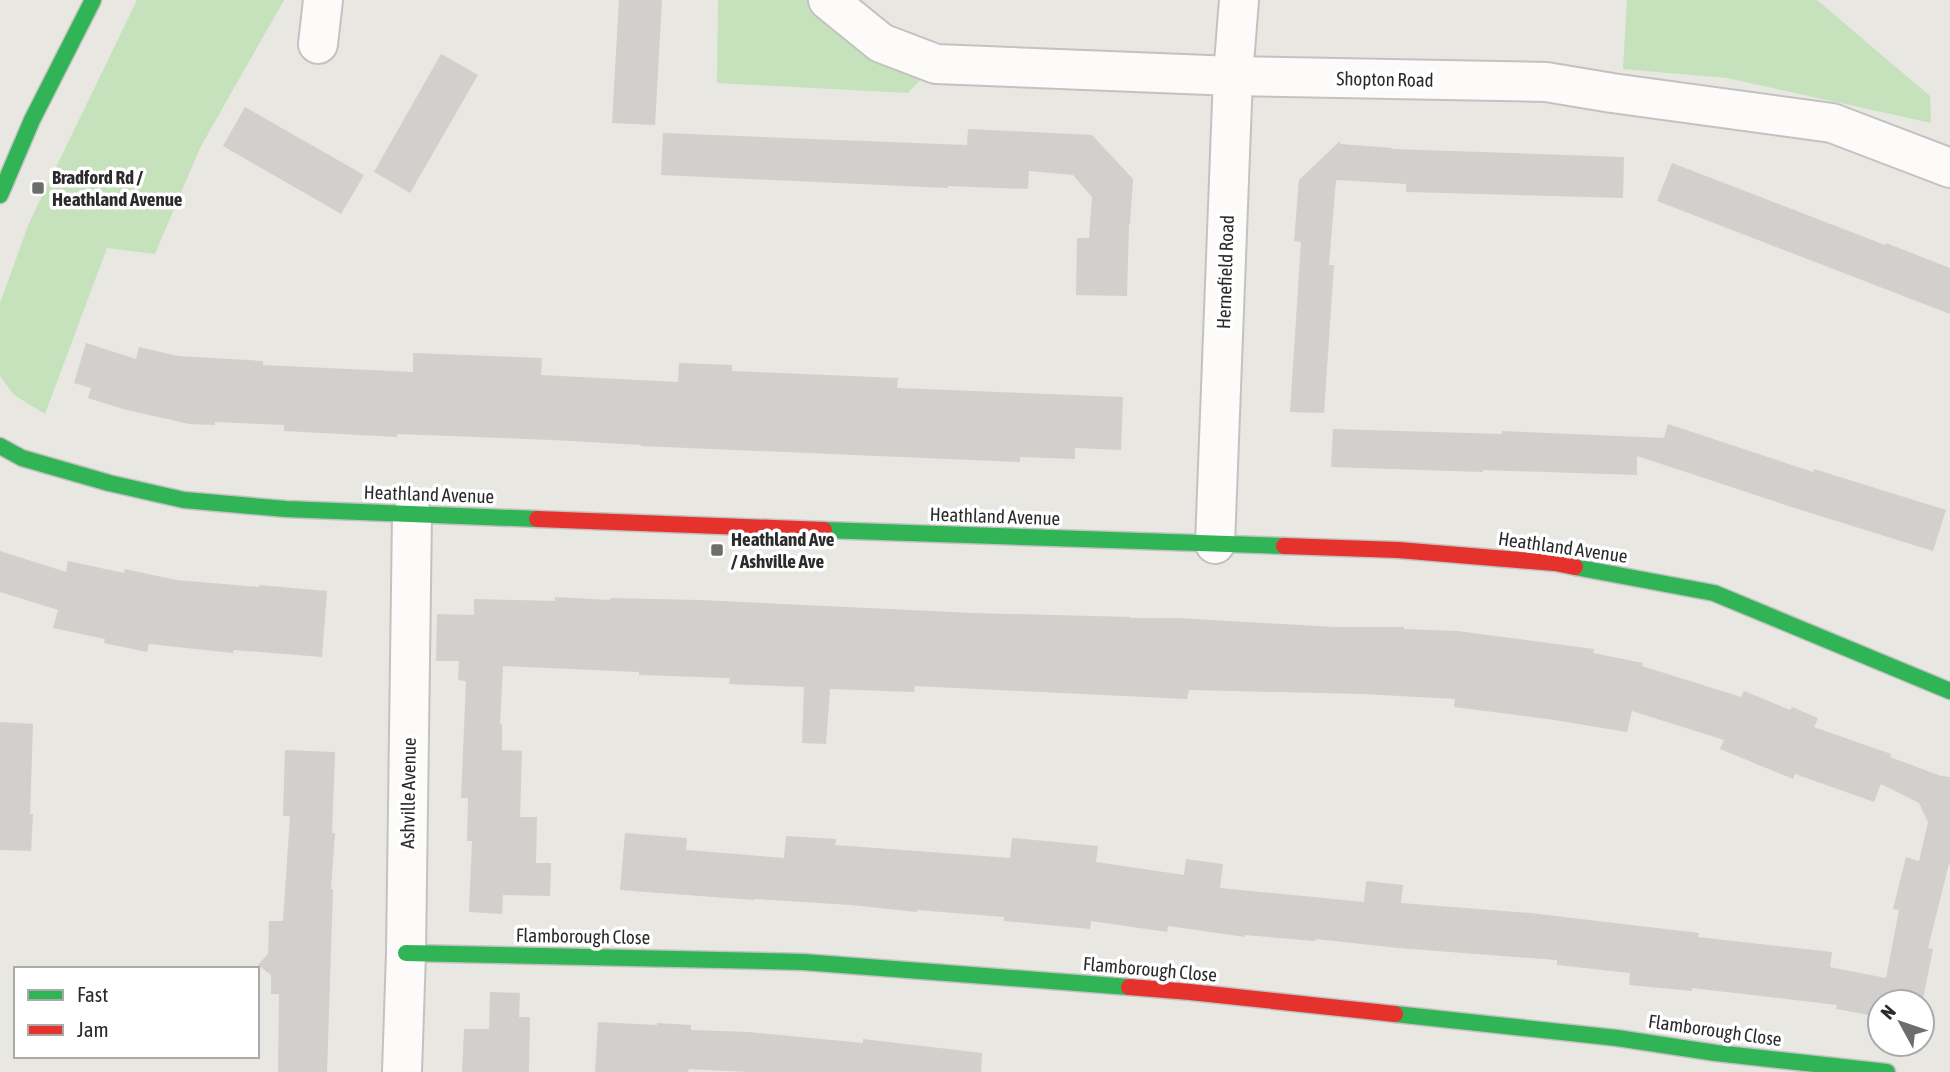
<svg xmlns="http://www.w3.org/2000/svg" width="1950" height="1072" font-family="'Asap Condensed',sans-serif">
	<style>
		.green { fill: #c6e2bd }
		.building { fill: #d1d0cc }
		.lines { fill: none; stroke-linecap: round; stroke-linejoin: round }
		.street-casing { stroke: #c2c2c1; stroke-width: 42 }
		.fast-casing { stroke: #c2c2c1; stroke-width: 19 }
		.jam-casing { stroke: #c2c2c1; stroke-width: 19 }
		.street { stroke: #fcfbfa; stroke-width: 38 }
		.fast { stroke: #30b455; stroke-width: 16 }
		.jam { stroke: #e5322d; stroke-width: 16 }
		.poi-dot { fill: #6d6d6b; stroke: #fff; stroke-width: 2.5 }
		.labels { text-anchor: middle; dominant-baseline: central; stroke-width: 7; stroke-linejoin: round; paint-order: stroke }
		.street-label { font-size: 19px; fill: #2b2b2b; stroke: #fff }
		.poi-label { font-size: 19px; font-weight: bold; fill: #2b2b2b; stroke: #fff; text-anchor: start }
	</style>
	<rect width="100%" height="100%" fill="#e8e7e1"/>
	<!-- green -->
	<g class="green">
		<polygon points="137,0 284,0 200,148 155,254 107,248 45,414 14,395 0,376 0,303 29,223"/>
		<polygon points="718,0 828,0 936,64 908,93 717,83"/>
		<polygon points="1627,0 1817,0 1930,96 1931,123 1727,78 1623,69"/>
	</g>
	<!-- building -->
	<g class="building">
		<polygon points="619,0 662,0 655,125 612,123"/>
		<polygon points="441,54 478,75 410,193 374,172"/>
		<polygon points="245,107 364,175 341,214 223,146"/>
		<polygon points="968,129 1092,135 1133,179 1130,224 1129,224 1127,296 1076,295 1077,238 1089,238 1092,197 1073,175 1029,171 1028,189 948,186 948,188 661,175 663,133 967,145"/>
		<polygon points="1340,141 1340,144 1392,148 1392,149 1624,157 1623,198 1406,192 1406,184 1336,180 1329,265 1334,265 1324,413 1290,412 1301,242 1294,241 1299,180"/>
		<polygon points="1672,163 1885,245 1886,243 1950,268 1950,314 1657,201"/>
		<polygon points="86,343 136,359 139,347 178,356 263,361 263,365 413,372 413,353 542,358 541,375 678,382 679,363 732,365 732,371 898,378 897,388 1123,397 1121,450 1075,448 1075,459 1020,457 1020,462 641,446 641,445 553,440 397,434 397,437 284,431 284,425 215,422 215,425 189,424 123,409 88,398 91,388 74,383"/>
		<polygon points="1668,424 1813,472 1814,469 1946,510 1933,551 1801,510 1637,456 1637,475 1483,470 1483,472 1331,467 1333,429 1502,434 1502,431 1664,438"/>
		<polygon points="0,551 66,572 68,561 124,573 125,569 176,580 259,587 259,585 327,591 322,657 234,650 233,653 149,644 147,652 104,643 105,639 53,628 58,610 0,592"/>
		<polygon points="555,597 610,600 610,598 699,600 973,613 1131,617 1130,618 1178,618 1335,627 1404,627 1404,629 1457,631 1594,649 1593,653 1643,663 1642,666 1741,697 1744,691 1790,710 1792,707 1818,718 1814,727 1891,754 1890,757 1941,776 1950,777 1950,866 1949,864 1928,948 1933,949 1922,1004 1922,1002 1880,1002 1880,1017 1836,1009 1837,1005 1692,988 1692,991 1629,985 1630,973 1557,965 1557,960 1398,948 1316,939 1315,941 1245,935 1245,937 1168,926 1167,932 1091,921 1090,929 1004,921 1004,917 917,910 917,912 851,905 755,899 754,900 620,890 625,833 687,838 686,850 784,858 786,836 836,839 835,845 1010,858 1012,838 1098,846 1096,862 1184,875 1186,859 1223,864 1220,888 1364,902 1366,881 1403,885 1401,903 1530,913 1699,933 1698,937 1832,952 1830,967 1886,978 1899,910 1893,909 1906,857 1919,861 1928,822 1919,803 1881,784 1874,802 1795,774 1793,779 1720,749 1724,740 1632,711 1627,732 1548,719 1454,707 1455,699 1362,694 1189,690 1187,699 915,686 914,692 830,689 826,744 802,743 804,687 729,684 730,678 639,675 639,672 503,666 500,724 502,724 502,750 522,751 520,817 537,817 536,863 551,863 550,896 503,895 502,914 469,912 472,841 467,841 468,798 461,798 466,681 458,680 459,661 436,661 437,614 474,615 474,599 555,601"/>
		<polygon points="0,722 33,724 30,814 33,814 31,851 0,850"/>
		<polygon points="285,750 335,752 332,833 335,833 331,889 333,889 327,1072 278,1072 279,994 271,994 271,975 258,965 268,954 269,921 283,921 290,816 283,816"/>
		<polygon points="490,992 520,993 519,1017 530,1017 529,1072 462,1072 464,1029 489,1029"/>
		<polygon points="598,1022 657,1025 657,1023 691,1025 691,1030 748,1032 863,1043 863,1039 982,1053 981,1072 749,1072 689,1069 688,1072 595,1072"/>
	</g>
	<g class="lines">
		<!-- street casing -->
		<g class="street-casing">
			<g id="street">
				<polyline points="828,0 881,43 936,64 1233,76 1546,82 1612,93 1832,123 1950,168"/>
				<polyline points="318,44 323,0"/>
				<polyline points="1215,544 1233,76 1239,0"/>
				<polyline points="402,1072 406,953 412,515"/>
			</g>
		</g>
		<!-- fast casing -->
		<g class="fast-casing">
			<g id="fast">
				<polyline points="0,195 32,120 93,0"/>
				<polyline points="0,446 22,458 109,483 184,500 286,509 537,519"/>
				<polyline points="824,530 1284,546"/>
				<polyline points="1575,567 1714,593 1950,691"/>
				<polyline points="406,953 803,962 1129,987"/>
				<polyline points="1395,1014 1617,1038 1716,1053 1887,1072"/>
			</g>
		</g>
		<!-- jam casing -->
		<g class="jam-casing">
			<g id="jam">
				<polyline points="537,519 824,530"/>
				<polyline points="1284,546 1398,550 1555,563 1575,567"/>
				<polyline points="1129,987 1190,992 1395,1014"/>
			</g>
		</g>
		<!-- street -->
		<use href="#street" class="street"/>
		<!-- fast -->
		<use href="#fast" class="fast"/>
		<!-- jam -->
		<use href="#jam" class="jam"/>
	</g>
	<!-- markers -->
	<g class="poi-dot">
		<rect x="31" y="181" width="14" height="14" rx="3.5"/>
		<rect x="710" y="543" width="14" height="14" rx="3.5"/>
	</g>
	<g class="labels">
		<!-- street labels -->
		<g class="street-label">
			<text transform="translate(1385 79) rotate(1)">Shopton Road</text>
			<text transform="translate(1225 272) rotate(-88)">Hernefield Road</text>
			<text transform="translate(429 494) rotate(2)">Heathland Avenue</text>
			<text transform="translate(995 516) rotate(2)">Heathland Avenue</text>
			<text transform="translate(1563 547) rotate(8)">Heathland Avenue</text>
			<text transform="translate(408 793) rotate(-89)">Ashville Avenue</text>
			<text transform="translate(583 936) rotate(1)">Flamborough Close</text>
			<text transform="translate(1150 969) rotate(5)">Flamborough Close</text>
			<text transform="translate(1715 1030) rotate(8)">Flamborough Close</text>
		</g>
		<!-- poi labels -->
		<g class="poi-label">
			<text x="52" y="177">Bradford Rd /<tspan x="52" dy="22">Heathland Avenue</tspan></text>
			<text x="731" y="539">Heathland Ave<tspan x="731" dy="22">/ Ashville Ave</tspan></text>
		</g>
	</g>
	<!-- legend -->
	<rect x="14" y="967" width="245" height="91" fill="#ffffff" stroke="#aaaaaa" stroke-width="2"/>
	<rect x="28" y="990" width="35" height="10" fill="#30b455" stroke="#aaaaaa" stroke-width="2"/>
	<text x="77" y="1002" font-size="21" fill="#2b2b2b">Fast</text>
	<rect x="28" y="1025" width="35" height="10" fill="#e5322d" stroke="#aaaaaa" stroke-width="2"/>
	<text x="77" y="1037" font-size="21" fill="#2b2b2b">Jam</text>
	<!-- north arrow -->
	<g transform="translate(1901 1023) rotate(310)"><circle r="33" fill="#ffffff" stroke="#aaaaaa" stroke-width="2"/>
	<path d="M0-5L12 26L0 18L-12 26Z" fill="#6d6d6b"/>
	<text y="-10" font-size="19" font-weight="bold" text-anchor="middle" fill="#2b2b2b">N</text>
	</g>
</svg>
